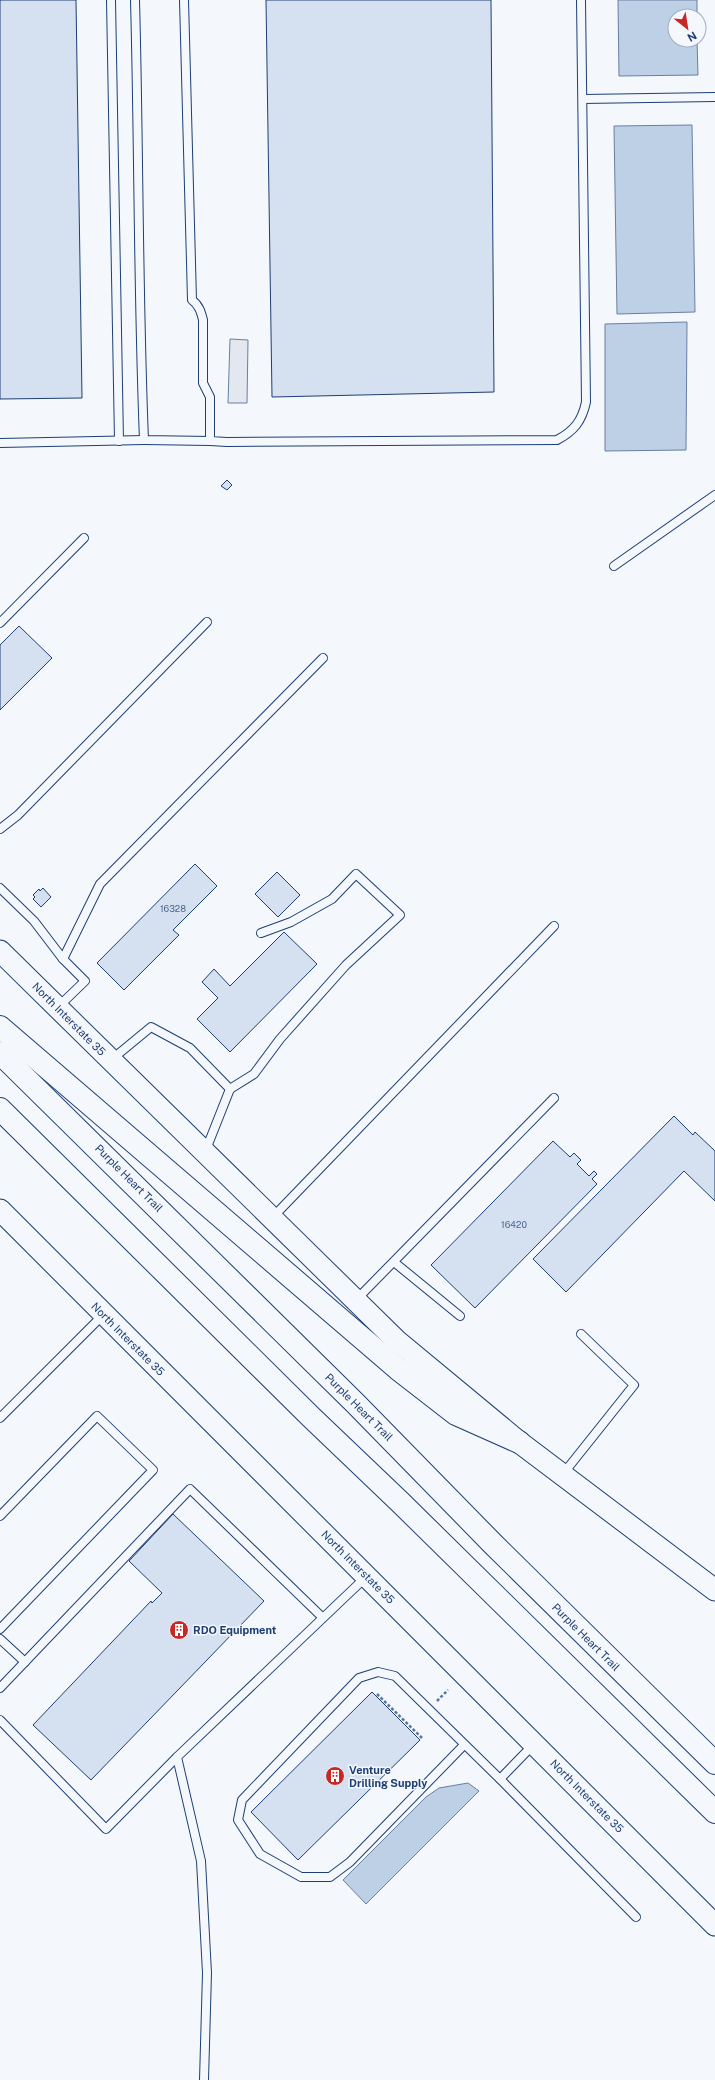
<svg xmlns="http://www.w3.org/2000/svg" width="715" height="2080" font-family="'Public Sans',sans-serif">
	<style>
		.parking { fill: #e3e8f0; stroke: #687fa3 }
		.water { fill: #bed0e5; stroke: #687fa3 }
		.building { fill: #d5e0f0; stroke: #1d3f73 }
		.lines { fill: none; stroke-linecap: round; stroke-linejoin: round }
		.service-casing { stroke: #1d3f73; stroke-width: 10 }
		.secondary-casing { stroke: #1d3f73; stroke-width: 23 }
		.motorway-casing { stroke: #1d3f73; stroke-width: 24 }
		.path { stroke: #5e769c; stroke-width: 2.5; stroke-dasharray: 3 2; stroke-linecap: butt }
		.service { stroke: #f4f7fb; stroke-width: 8 }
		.secondary { stroke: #f4f7fb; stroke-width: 21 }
		.motorway { stroke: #f4f7fb; stroke-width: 22 }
		.labels { text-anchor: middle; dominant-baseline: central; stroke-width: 3; stroke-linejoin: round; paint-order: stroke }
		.number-label { font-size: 9px; fill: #4b6792 }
		.street-label { font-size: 11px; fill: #1d3f73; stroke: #f4f7fb }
		.poi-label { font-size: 11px; font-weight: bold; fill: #1d3f73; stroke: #f4f7fb; text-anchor: start }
	</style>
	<rect width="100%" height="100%" fill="#f4f7fb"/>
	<!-- parking -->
	<polygon class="parking" points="230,339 248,340 247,403 228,403"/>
	<!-- water -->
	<g class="water">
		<polygon points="618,0 697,0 697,16 675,16 675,40 697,40 698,75 619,76"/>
		<polygon points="692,125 695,312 617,314 614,126"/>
		<polygon points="687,322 686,450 605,451 605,324"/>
		<polygon points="468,1783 479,1791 366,1904 343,1880 426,1797 439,1788"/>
	</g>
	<!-- building -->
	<g class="building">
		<polygon points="0,0 76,0 82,398 0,399"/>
		<polygon points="266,0 491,0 494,392 272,397"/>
		<polygon points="227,480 232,485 227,490 221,486"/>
		<polygon points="19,626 52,658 0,710 0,645"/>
		<polygon points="195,864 217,886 173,930 179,935 124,990 97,963"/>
		<polygon points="277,872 300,895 278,917 255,894"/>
		<polygon points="43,888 51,897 41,907 33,899 35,897 33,895 39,889 40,891"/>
		<polygon points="284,932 317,964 230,1052 197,1019 218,998 202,982 214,969 230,986"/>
		<polygon points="674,1116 693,1135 695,1132 715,1151 715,1201 684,1171 566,1292 533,1259"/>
		<polygon points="553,1141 570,1157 574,1153 581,1160 577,1164 589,1176 594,1171 597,1174 592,1179 597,1184 475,1308 431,1265"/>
		<polygon points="173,1514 264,1601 91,1780 33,1725 151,1601 152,1603 162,1593 129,1561"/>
		<polygon points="372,1692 420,1740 298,1860 251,1812"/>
	</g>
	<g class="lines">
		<!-- service casing -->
		<g class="service-casing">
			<g id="service">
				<polyline points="111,0 119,441"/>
				<path d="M135 0C139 147 138 293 144 440L210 441"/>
				<path d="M184 0 192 300C199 305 201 312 203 320V383L210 397V441L227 442 557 440C574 431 582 421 586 402L581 0"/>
				<polyline points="583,99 715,97"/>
				<polyline points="0,443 144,440"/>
				<polyline points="614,566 715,495"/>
				<polyline points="0,623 84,538"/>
				<polyline points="0,829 18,815 207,622"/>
				<polyline points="0,888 34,921 63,959"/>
				<polyline points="58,1007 85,981 63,959 100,884 323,658"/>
				<polyline points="111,1060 151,1027 190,1048 230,1089 254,1074 280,1039 346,965 400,915 356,874 332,899 291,922 261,933"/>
				<polyline points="205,1152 230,1089"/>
				<polyline points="273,1217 554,926"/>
				<polyline points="394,1262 460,1316"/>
				<polyline points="356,1300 554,1098"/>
				<polyline points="0,1418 104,1314"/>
				<polyline points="563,1474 634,1385 581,1334"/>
				<polyline points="0,1516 97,1416 153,1470 0,1629"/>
				<polyline points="0,1639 25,1662"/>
				<polyline points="0,1688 190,1489 322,1617"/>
				<polyline points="0,1720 106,1829 177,1757"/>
				<polyline points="464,1745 350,1862 330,1877 301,1877 260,1854 238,1820 242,1800 359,1678 378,1672 395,1676 500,1779 534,1744"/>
				<polyline points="500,1779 636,1917"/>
				<polyline points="204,2080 207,1973 201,1861 177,1757 367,1576"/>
			</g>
		</g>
		<!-- secondary casing -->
		<g class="secondary-casing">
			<g id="secondary">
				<polyline points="0,951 396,1340 519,1442 715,1590"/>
				<polyline points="0,1210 715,1925"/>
			</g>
		</g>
		<!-- motorway casing -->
		<g class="motorway-casing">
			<g id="motorway">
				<polyline points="0,1027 398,1369 456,1414 519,1442"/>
				<polyline points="0,1053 356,1404 493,1544 715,1763"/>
				<polyline points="0,1109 311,1417 400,1502 715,1812"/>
			</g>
		</g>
		<!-- path -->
		<g class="path">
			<polyline points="377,1694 422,1738"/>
			<polyline points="437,1701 448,1690"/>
		</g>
		<!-- service -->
		<use href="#service" class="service"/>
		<!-- secondary -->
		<use href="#secondary" class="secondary"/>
		<!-- motorway -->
		<use href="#motorway" class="motorway"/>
	</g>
	<!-- icons -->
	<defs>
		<g id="building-disc" transform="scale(1)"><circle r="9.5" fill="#c62828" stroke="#f4f7fb"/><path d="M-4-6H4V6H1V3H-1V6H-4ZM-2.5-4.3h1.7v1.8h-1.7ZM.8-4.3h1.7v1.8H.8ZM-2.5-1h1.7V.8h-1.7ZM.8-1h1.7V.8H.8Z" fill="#fff"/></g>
	</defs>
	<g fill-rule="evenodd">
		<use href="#building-disc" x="179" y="1630"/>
		<use href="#building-disc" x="335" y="1776"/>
	</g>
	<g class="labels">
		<!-- number labels -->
		<g class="number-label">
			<text x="173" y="908">16328</text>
			<text x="514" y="1224">16420</text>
		</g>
		<!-- street labels -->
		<g class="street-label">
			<text transform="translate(69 1019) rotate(45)">North Interstate 35</text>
			<text transform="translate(129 1178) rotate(45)">Purple Heart Trail</text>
			<text transform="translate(128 1339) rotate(45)">North Interstate 35</text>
			<text transform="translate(359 1407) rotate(45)">Purple Heart Trail</text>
			<text transform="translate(358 1567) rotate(45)">North Interstate 35</text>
			<text transform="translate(586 1637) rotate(45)">Purple Heart Trail</text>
			<text transform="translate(587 1796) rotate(45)">North Interstate 35</text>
		</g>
		<!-- poi labels -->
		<g class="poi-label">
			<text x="193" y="1630">RDO Equipment</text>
			<text x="349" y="1770">Venture<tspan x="349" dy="13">Drilling Supply</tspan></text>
		</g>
	</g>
	<!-- north arrow -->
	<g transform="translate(687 28) rotate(150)"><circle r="19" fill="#f4f7fb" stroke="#9eadc5"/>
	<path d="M0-3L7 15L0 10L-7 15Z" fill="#c62828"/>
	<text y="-6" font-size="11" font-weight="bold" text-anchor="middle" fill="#1d3f73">N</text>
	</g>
</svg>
